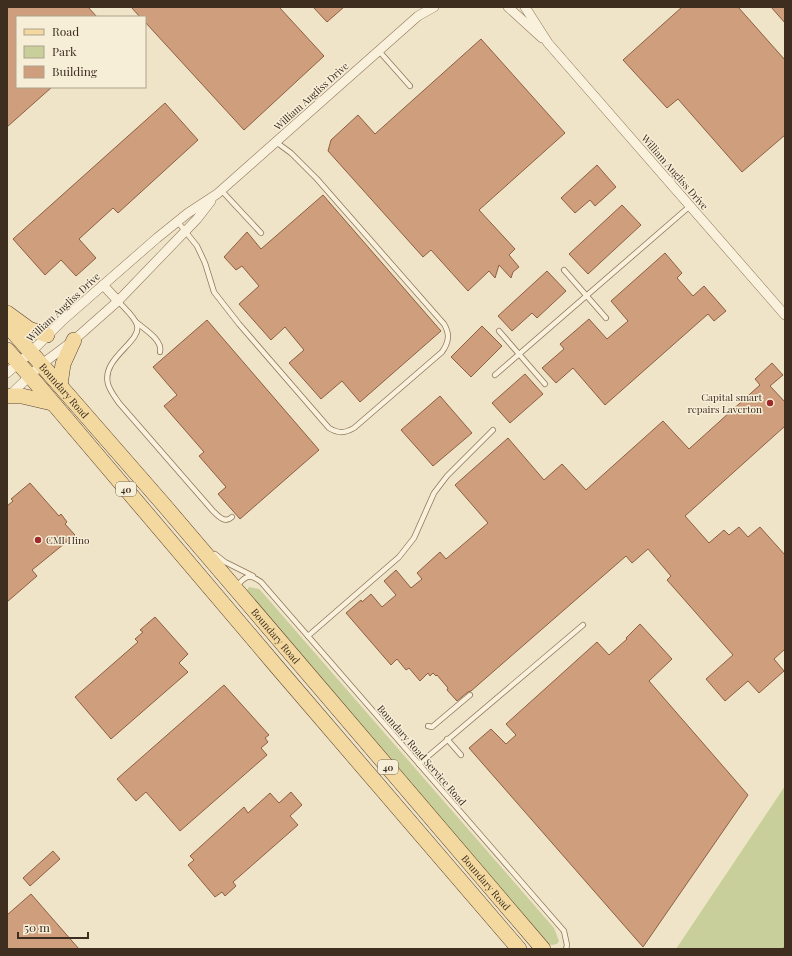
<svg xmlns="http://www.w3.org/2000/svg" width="792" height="956" font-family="'Playfair Display',serif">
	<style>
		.green { fill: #c9cf9b }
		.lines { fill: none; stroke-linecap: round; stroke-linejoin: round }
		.stream { stroke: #6f938a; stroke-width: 3 }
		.building { fill: #cf9f7d; stroke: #8d5f41 }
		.service-casing { stroke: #8d765c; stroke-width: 6 }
		.minor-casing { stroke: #8d765c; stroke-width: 10 }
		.primary-casing { stroke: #5b4430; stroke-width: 16 }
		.service { stroke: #faf1dc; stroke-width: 4.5 }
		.minor { stroke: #faf1dc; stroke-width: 9 }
		.primary { stroke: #f3d9a0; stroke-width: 15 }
		.poi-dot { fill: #9e2a2b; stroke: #f7eed8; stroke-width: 1.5 }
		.labels { text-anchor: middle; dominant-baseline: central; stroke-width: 3; stroke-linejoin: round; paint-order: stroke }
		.shield { fill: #f7eed8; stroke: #756857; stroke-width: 1 }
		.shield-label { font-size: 9px; font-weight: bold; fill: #3d2e20 }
		.street-label { font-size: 10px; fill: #3d2e20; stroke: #f7eed8 }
		.poi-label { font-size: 10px; fill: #3d2e20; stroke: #f7eed8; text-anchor: end }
	</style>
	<rect width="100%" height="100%" fill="#f0e4c8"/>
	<!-- green -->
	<g class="green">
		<polygon points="249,587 259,589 262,592 554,928 559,941 557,944 552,945 548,944 246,592"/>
		<polygon points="785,786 785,949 676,949 773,804"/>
	</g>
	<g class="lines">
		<!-- stream -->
		<polyline class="stream" points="784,949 785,948"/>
	</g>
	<!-- building -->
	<g class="building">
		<polygon points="7,7 88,7 97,17 17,17 17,87 52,87 7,127"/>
		<polygon points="131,7 279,7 324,56 244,130 145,22 145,17 140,17"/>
		<polygon points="313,7 344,7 327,22"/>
		<polygon points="682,7 738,7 785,60 785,135 742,172 678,99 667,108 623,60"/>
		<polygon points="771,7 785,7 785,23"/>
		<polygon points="481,39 565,133 479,210 515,249 509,255 519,267 513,272 511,278 499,265 495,278 489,271 468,291 431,250 423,257 328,151 331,140 358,115 375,134"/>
		<polygon points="165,103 198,140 118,213 113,208 79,239 96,258 76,276 61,260 45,275 13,239"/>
		<polygon points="597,165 616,187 595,206 590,200 575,213 561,198"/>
		<polygon points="323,195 441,331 360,402 342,381 321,399 289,363 304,350 285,327 271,340 239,304 259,286 242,266 236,270 224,257 247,232 261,249"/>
		<polygon points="622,205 641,225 588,274 569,254"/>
		<polygon points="665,253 682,273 677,278 693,296 704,286 726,311 714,321 708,314 605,405 573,368 556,383 542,368 564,349 560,344 589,319 607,339 628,321 611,301"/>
		<polygon points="547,271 566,291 537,318 532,313 512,331 498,316"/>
		<polygon points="207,320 319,450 240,519 218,494 226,487 199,456 204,452 164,406 177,395 153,367"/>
		<polygon points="482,326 502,346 471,377 451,357"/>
		<polygon points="772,363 783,375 770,386 785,402 785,426 685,516 709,543 724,530 729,535 739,527 748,537 760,527 785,555 785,649 774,659 784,671 759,693 748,681 725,701 706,679 733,655 667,580 671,576 648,549 632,563 626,556 471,691 468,692 457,701 447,690 448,688 437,675 436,676 433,673 430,676 428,673 420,681 409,668 406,670 397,659 391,665 346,613 361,600 362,602 371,594 382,607 396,595 384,581 396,570 411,588 422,579 417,573 440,552 446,559 488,523 455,485 508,438 544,480 562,464 586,490 663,421 689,449 760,385 755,379"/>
		<polygon points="525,374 543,394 510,423 492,403"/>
		<polygon points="440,396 472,433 433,466 401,430"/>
		<polygon points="30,483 59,516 61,514 67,522 65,524 75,535 32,570 37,576 7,602 7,506 13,501 11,499"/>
		<polygon points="155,617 188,654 179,663 188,672 111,739 75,697 138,642 135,639 143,632 140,630"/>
		<polygon points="640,624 672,659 649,681 748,795 643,947 469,748 491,729 506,744 516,735 506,724 597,642 609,655 627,639 626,638"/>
		<polygon points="224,685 269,735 265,738 268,742 261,748 267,755 180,831 146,792 136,801 117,779"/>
		<polygon points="291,792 302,805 290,816 298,825 233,882 236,886 225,896 222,892 215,897 188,865 194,860 190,856 244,807 248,813 270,793 279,803"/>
		<polygon points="53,851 60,859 30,886 23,878"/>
		<polygon points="31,894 79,949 7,949 7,915"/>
	</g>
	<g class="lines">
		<!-- service casing -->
		<g class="service-casing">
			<g id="service">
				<polyline points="379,51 410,86"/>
				<polyline points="221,190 261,233"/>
				<path d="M177 221 197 246 205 263 214 292 239 324 329 428C339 434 345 433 354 428L442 352C449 342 450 334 444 324L317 179 291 153 276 142"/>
				<polyline points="564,270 606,318"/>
				<path d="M118 301C124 308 135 317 137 325 142 342 101 358 108 384 110 391 115 397 119 403L213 511C218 516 225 524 232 517"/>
				<path d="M136 322C144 329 163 340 160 352"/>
				<polyline points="499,331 545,384"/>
				<polyline points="495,375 690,206"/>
				<polyline points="215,554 225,562 253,576"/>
				<path d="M236 587C245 576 249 573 261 582L564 931 567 945 566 949"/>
				<polyline points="308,636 399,557 414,538 434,493 447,476 493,430"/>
				<polyline points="428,726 432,727 470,695"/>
				<polyline points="447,739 461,755"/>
				<polyline points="419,764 583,625"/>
			</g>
		</g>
		<!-- minor casing -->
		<g class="minor-casing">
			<g id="minor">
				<polyline points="508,7 542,38"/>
				<polyline points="525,7 548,43 785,315"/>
				<polyline points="103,285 118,301"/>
				<polyline points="7,373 31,352 63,320 157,238 188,213 217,194 418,16 434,7"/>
				<polyline points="8,397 42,364 74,340 118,301 197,219 211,201"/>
			</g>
		</g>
		<!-- primary casing -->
		<g class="primary-casing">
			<g id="primary">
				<polyline points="7,313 29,329 47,335"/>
				<path id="s1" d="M7 325 164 505 543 949"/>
				<polyline points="7,350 36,383 277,667 519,949"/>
				<polyline points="60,385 63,364 74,340"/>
				<polyline points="9,396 22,396 52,403"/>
			</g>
		</g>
		<!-- service -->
		<use href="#service" class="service"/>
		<!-- minor -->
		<use href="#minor" class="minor"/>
		<!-- primary -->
		<use href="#primary" class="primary"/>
	</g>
	<!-- markers -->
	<g class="poi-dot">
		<circle cx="770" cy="403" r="4"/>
		<circle cx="38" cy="540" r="4"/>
	</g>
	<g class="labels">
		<!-- shield labels -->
		<g class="shield">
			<rect x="116" y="482" width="20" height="14" rx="3"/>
			<rect x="378" y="760" width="20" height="14" rx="3"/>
		</g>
		<g class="shield-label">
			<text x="126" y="489">40</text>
			<text x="388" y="767">40</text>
		</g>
		<!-- street labels -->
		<g class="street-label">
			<text transform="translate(311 96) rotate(-42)">William Angliss Drive</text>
			<text transform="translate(675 172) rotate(49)">William Angliss Drive</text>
			<text transform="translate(63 307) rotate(-43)">William Angliss Drive</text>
			<text stroke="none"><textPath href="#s1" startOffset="87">Boundary Road</textPath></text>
			<text stroke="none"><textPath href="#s1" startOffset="411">Boundary Road</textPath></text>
			<text transform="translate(422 755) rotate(49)">Boundary Road Service Road</text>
			<text stroke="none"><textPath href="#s1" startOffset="735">Boundary Road</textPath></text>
		</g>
		<!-- poi labels -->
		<g class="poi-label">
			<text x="762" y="397">Capital smart<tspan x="762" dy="12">repairs Laverton</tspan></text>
			<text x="46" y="540" text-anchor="start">CMI Hino</text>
		</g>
	</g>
	<!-- border -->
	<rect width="792" height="956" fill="none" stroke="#3d2e20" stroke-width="16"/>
	<!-- legend -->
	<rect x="16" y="16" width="130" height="72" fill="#f7eed8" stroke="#ada18e"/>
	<rect x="24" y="29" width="20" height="6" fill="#f3d9a0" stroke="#ada18e"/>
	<text x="52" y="36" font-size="12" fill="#3d2e20">Road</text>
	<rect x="24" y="46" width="20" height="12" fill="#c9cf9b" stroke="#ada18e"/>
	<text x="52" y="56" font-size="12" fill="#3d2e20">Park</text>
	<rect x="24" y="66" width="20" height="12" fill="#cf9f7d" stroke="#ada18e"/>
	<text x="52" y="76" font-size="12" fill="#3d2e20">Building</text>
	<!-- scale -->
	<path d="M18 932v6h70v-6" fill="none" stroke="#3d2e20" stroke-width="2"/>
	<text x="24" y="932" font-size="12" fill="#3d2e20" stroke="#f7eed8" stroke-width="3" paint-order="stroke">50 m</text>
</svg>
